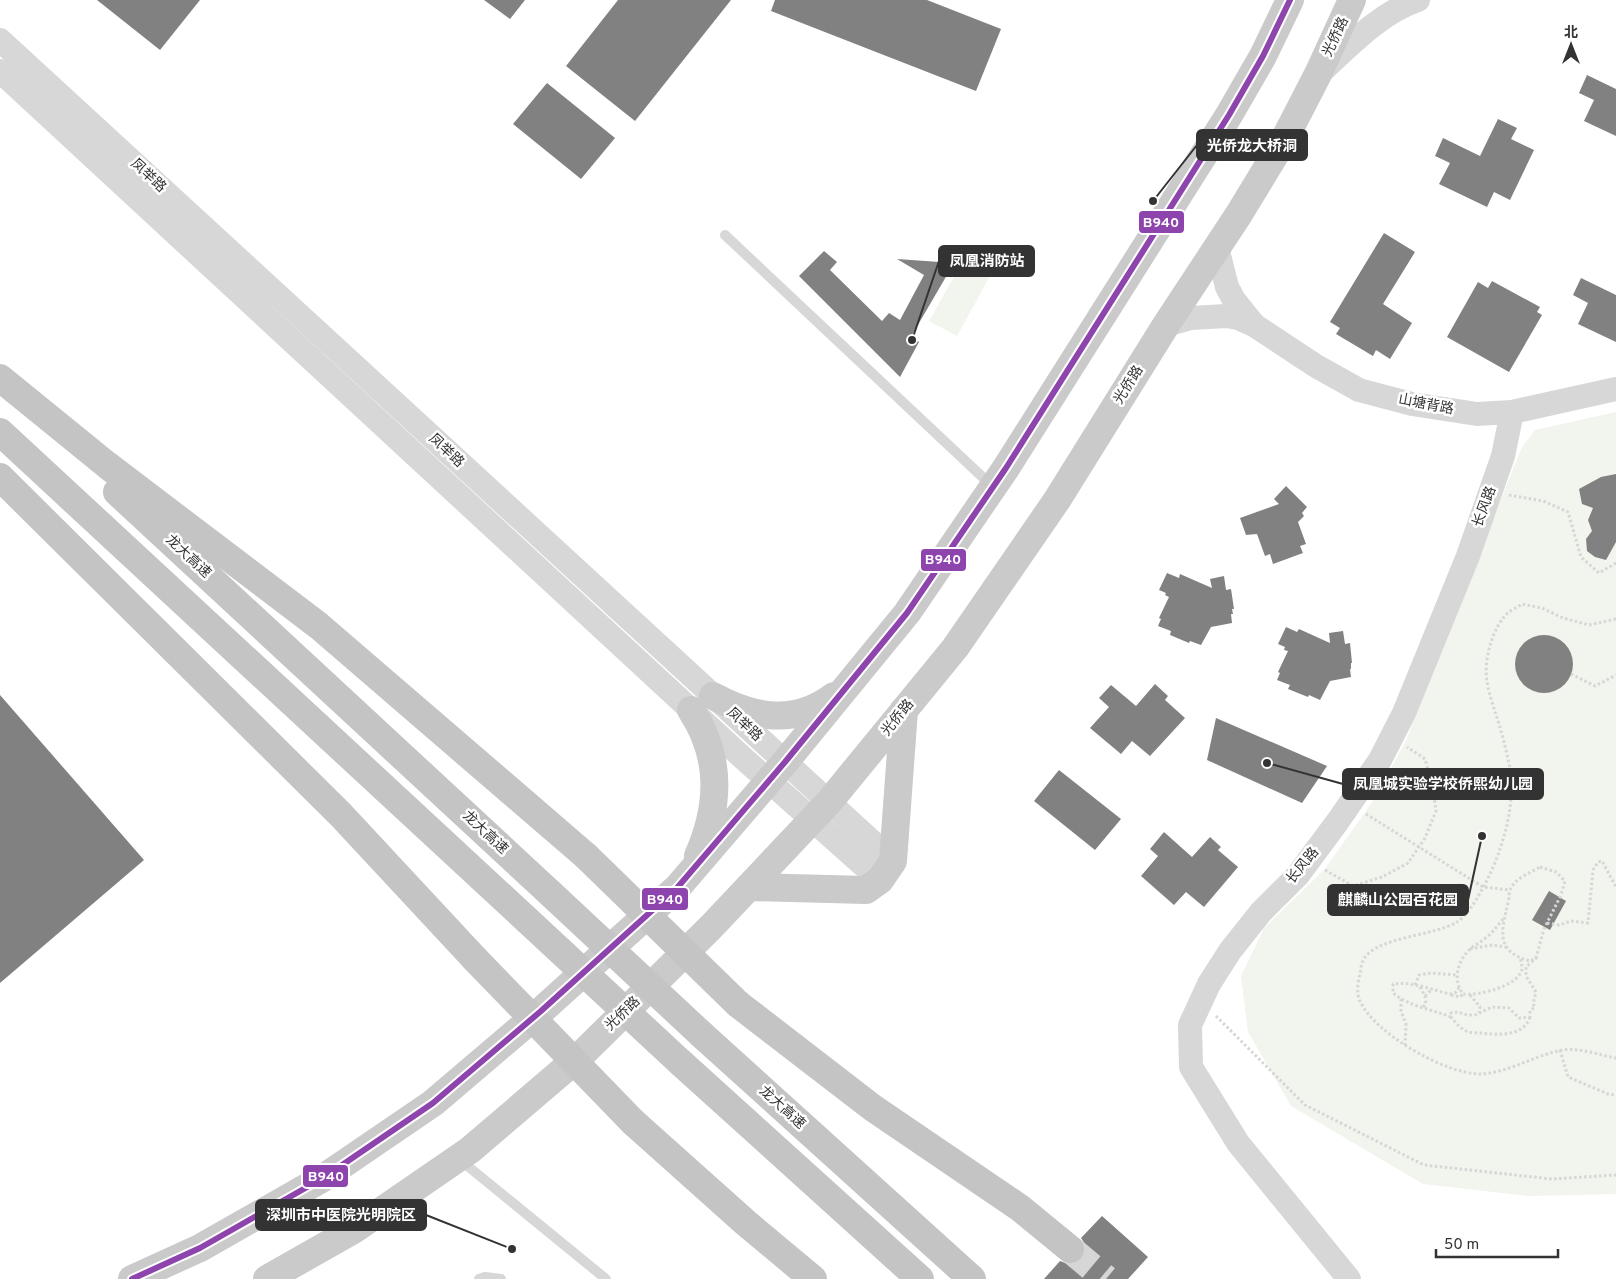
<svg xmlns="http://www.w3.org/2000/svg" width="1616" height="1279" font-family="Overpass,'Noto Sans SC',sans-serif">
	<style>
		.green { fill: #f1f5ed }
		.building { fill: #818181 }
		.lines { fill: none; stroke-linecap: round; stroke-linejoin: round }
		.motorway-tunnel { stroke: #d6d6d6; stroke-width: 28; stroke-dasharray: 28 14; stroke-linecap: butt }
		.path { stroke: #d6d6d6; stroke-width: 3; stroke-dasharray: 2.5 2.5; stroke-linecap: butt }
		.service { stroke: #d7d7d7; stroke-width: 10 }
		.tertiary { stroke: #d7d7d7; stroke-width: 24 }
		.primary { stroke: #cacaca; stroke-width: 28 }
		.motorway { stroke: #c4c4c4; stroke-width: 28 }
		.motorway-bridge { stroke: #c4c4c4; stroke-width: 28 }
		.bus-1-casing { stroke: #fff; stroke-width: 10 }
		.bus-1 { stroke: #8e44ad; stroke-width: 6 }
		.labels { text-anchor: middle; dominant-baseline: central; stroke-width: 5; stroke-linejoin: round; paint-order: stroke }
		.street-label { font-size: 14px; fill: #333; stroke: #fff }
		.leader { fill: none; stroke: #333; stroke-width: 2 }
		.callout-dot { fill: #333; stroke: #fff; stroke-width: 2 }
		.callout { fill: #333; stroke: #333; stroke-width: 2 }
		.callout-label { font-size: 15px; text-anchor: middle; font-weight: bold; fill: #fff }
		.line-badge { stroke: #fff; stroke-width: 2 }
		.badge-label { font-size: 14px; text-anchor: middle; font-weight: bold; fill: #fff }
	</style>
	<rect width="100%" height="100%" fill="#fff"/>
	<!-- green -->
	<g class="green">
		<polygon points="964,259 991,274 957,336 929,321"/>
		<polygon points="1616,412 1616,1194 1528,1196 1423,1184 1291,1106 1248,1032 1241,976 1264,928 1324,870 1373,801 1406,741 1447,632 1522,447 1535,430"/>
	</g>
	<!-- building -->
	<g class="building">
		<polygon points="97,0 200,0 160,50"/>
		<polygon points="484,0 525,0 510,19"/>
		<polygon points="618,0 731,0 635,121 566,66"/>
		<polygon points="775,0 927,0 1001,29 976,91 771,11"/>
		<polygon points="1587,75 1616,89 1616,136 1584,121 1594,100 1579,93"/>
		<polygon points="547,83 615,138 581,179 513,124"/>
		<polygon points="1498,119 1517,128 1511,139 1534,150 1510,200 1494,192 1487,207 1439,184 1450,163 1435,156 1443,138 1480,156"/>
		<polygon points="1384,233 1415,252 1383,304 1412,323 1390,359 1376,350 1373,356 1336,334 1340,328 1330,322"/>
		<polygon points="824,251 837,262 830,270 882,321 889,313 900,320 924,275 897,259 954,263 912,335 919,342 900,377 799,276"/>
		<polygon points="1581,278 1616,295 1616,342 1578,324 1588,303 1573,295"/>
		<polygon points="1492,281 1540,307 1537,312 1542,315 1509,372 1447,337 1478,282 1488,288"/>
		<polygon points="1616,474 1616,542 1606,560 1595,557 1587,551 1586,539 1592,531 1588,520 1593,508 1582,504 1579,489 1601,477"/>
		<polygon points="1286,486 1307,507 1302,513 1304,516 1298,522 1306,544 1300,546 1303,553 1273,564 1270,554 1265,556 1257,534 1246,535 1240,518 1279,504 1274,499"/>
		<polygon points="1167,573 1179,578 1180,574 1212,588 1210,579 1224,576 1226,590 1231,589 1234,609 1232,609 1233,614 1231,614 1232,623 1211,627 1201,645 1190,641 1189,643 1170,635 1171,631 1158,626 1161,619 1159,618 1169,597 1165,595 1166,593 1159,590"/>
		<polygon points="1286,627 1297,632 1299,629 1330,643 1329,633 1343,631 1345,644 1350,643 1352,663 1351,663 1351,669 1350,669 1351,677 1330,681 1320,700 1309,695 1308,697 1288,689 1290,685 1277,680 1280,673 1278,672 1288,651 1284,650 1285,647 1278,644"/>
		<circle cx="1544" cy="664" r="29"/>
		<polygon points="1155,684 1168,696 1165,700 1185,718 1150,756 1132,741 1121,754 1090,728 1109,707 1099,698 1111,685 1136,706"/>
		<polygon points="0,695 144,860 0,983"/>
		<polygon points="1216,718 1327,766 1302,803 1207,760"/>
		<polygon points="1059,770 1121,819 1095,850 1034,801"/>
		<polygon points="1164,832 1192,857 1210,837 1221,847 1218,850 1238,867 1204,907 1186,892 1174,905 1141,876 1158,856 1150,849"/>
		<polygon points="1549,891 1566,901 1550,930 1532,920"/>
		<polygon points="1102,1216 1148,1257 1128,1279 1044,1279 1060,1261 1068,1264 1075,1264 1082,1259 1085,1251 1085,1244 1081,1238"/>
	</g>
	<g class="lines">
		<!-- motorway-tunnel -->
		<polyline class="motorway-tunnel" points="1070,1249 1106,1279"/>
		<!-- path -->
		<g class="path">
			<polyline points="1509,495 1543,501 1568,512 1581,557 1599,573 1616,563"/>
			<path d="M1616 619 1589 625 1563 618 1542 608 1522 604C1518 607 1513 609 1509 612 1493 625 1483 661 1487 681 1488 692 1493 704 1496 715 1502 732 1506 750 1510 768 1514 795 1509 823 1500 849 1494 868 1474 911 1457 922 1434 936 1376 937 1364 959 1361 963 1361 969 1360 974 1358 981 1356 994 1360 1001 1374 1033 1445 1074 1480 1074 1507 1073 1532 1057 1558 1051 1577 1046 1598 1055 1616 1058"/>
			<polyline points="1571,674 1595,686 1616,675"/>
			<polyline points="1366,814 1483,887 1510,890"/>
			<path d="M1540 867 1556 872 1565 881 1561 895 1544 929 1536 958 1530 961C1492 951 1503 927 1509 898 1509 896 1509 893 1510 891 1513 879 1530 873 1540 867Z"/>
			<polyline points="1325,870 1353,886 1382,877 1408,863 1425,838 1436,811 1433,788 1425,759 1407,747"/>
			<path d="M1503 919C1497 926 1492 934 1484 939 1480 943 1475 945 1471 948 1458 960 1452 979 1463 994 1478 996 1519 986 1522 969 1522 965 1521 961 1520 957"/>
			<polyline points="1547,923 1559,925 1571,921 1588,923 1593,870 1598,862 1602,861 1616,887"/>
			<polyline points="1470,949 1492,945 1506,947"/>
			<polyline points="1415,985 1419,975 1431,973 1456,975"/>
			<polyline points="1420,987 1425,996 1426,1004 1422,1008"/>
			<polyline points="1451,995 1460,997 1463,994"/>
			<polyline points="1470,995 1480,1007 1479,1013"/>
			<polyline points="1425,996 1432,989"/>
			<polyline points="1401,999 1401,1011 1406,1024 1405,1045"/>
			<polyline points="1216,1016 1305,1105 1424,1165 1552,1179 1616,1175"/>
			<path d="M1451 1017C1431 1009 1410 1007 1393 993V984C1412 981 1432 990 1450 994L1455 993 1459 988"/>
			<path d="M1530 1017C1524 1037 1497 1035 1481 1033 1476 1033 1470 1033 1466 1031 1460 1028 1455 1022 1451 1017V1013L1458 1012 1467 1015H1475L1492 1007 1509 1008 1519 1018 1530 1017V1011L1535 1007 1533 1004 1536 992 1526 976V967L1536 958"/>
			<polyline points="1560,1050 1568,1077 1608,1094 1616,1095"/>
		</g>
		<!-- service -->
		<g class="service">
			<polyline points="725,235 992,486"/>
			<polyline points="459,1159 606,1279"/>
			<polyline points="479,1279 485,1277 501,1279"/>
		</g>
		<!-- tertiary -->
		<g class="tertiary">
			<polyline points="0,40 893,861"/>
			<polyline points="0,71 744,759 880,880"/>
			<path d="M1321 72C1350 45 1380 13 1418 0"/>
			<polyline points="1217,247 1227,287 1234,300 1254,325"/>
			<polyline points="1166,325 1191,318 1226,316 1238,318 1254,325 1316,366 1359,390 1412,404 1477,414 1512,412 1616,389"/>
			<polyline points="1349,1279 1238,1143 1191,1067 1190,1025 1209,984 1230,951 1261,912 1298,875 1338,821 1380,760 1404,713 1468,556 1503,456 1512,412"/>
		</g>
		<!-- primary -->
		<g class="primary">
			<path d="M713 696C754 718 794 726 834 696"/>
			<path d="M691 710C722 757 720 806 698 856"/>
			<polyline points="749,887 866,890 880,880 893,861 904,710"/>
			<polyline points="132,1279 200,1248 323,1178 433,1103 541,1011 677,888 785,762 907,613 1006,468 1229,115 1263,56 1290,0"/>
			<polyline points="267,1279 355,1229 470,1150 580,1056 711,927 829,802 955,648 1057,500 1166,325 1239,214 1284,140 1318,74 1352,0"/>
		</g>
		<!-- motorway -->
		<g class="motorway">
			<polyline points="0,378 107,465 319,626 586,856"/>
			<polyline points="0,432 527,920"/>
			<polyline points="0,477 341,815 475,959"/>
			<polyline points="117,492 550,893"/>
			<polyline points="738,1004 873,1108 1020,1208 1070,1249"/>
			<polyline points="701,1034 972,1279"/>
			<polyline points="680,1062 920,1279"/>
			<polyline points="633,1122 746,1223 813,1279"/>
		</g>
		<!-- motorway-bridge -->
		<g class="motorway-bridge">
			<polyline points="586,856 738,1004"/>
			<polyline points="550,893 701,1034"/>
			<polyline points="527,920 680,1062"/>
			<polyline points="475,959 633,1122"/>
		</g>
		<!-- bus-1 casing -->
		<g class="bus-1-casing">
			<polyline id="bus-1" points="132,1279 200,1248 323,1178 433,1103 541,1011 677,888 785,762 907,613 1006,468 1229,115 1263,56 1290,0"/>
		</g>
		<!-- bus-1 -->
		<use href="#bus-1" class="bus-1"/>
	</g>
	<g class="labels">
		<!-- street labels -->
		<g class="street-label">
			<text transform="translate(1336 37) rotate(-65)">光侨路</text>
			<text transform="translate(148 176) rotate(43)">凤举路</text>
			<text transform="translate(1129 385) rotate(-58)">光侨路</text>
			<text transform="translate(1426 405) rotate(11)">山塘背路</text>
			<text transform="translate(446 451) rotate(43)">凤举路</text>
			<text transform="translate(1485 507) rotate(-70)">长风路</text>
			<text transform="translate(188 557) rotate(43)">龙大高速</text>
			<text transform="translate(898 718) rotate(-51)">光侨路</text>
			<text transform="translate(744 725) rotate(43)">凤举路</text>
			<text transform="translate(485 833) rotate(43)">龙大高速</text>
			<text transform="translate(1303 866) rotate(-51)">长风路</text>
			<text transform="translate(623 1014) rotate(-44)">光侨路</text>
			<text transform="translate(782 1108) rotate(42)">龙大高速</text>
		</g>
	</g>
	<!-- callouts -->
	<path class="leader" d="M1153 201L1197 145M912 340L939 261M1267 763L1343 784M1482 836L1468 900M512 1249L426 1215"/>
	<g class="callout-dot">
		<circle cx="1153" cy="201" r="5"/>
		<circle cx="912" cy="340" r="5"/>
		<circle cx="1267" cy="763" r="5"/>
		<circle cx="1482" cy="836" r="5"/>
		<circle cx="512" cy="1249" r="5"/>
	</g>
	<g class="callout">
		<rect x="1197" y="130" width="110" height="30" rx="5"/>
		<rect x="939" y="246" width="95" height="30" rx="5"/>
		<rect x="1343" y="769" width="200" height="30" rx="5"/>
		<rect x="1328" y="885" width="140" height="30" rx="5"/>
		<rect x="256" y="1200" width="170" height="30" rx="5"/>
	</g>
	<g class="callout-label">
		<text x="1252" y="151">光侨龙大桥洞</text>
		<text x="987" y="266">凤凰消防站</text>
		<text x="1443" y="789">凤凰城实验学校侨熙幼儿园</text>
		<text x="1398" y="905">麒麟山公园·百花园</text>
		<text x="341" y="1220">深圳市中医院光明院区</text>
	</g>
	<g class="line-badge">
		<rect x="1138" y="210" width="47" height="24" rx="5" fill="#8e44ad"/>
		<rect x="920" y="548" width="47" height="24" rx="5" fill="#8e44ad"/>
		<rect x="641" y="887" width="48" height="24" rx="5" fill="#8e44ad"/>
		<rect x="302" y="1164" width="47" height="24" rx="5" fill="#8e44ad"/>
	</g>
	<g class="badge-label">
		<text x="1161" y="227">B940</text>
		<text x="943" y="564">B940</text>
		<text x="665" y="904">B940</text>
		<text x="326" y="1181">B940</text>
	</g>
	<!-- north arrow -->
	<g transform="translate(1571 45)" stroke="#ffffff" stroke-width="4" paint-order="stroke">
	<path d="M0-4L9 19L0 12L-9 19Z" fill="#333333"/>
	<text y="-8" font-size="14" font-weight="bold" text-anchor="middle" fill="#333333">北</text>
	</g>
	<!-- scale -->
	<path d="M1436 1249v8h122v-8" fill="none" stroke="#333333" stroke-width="2.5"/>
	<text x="1444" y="1249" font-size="15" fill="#333333" stroke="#ffffff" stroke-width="4" paint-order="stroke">50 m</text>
</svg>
